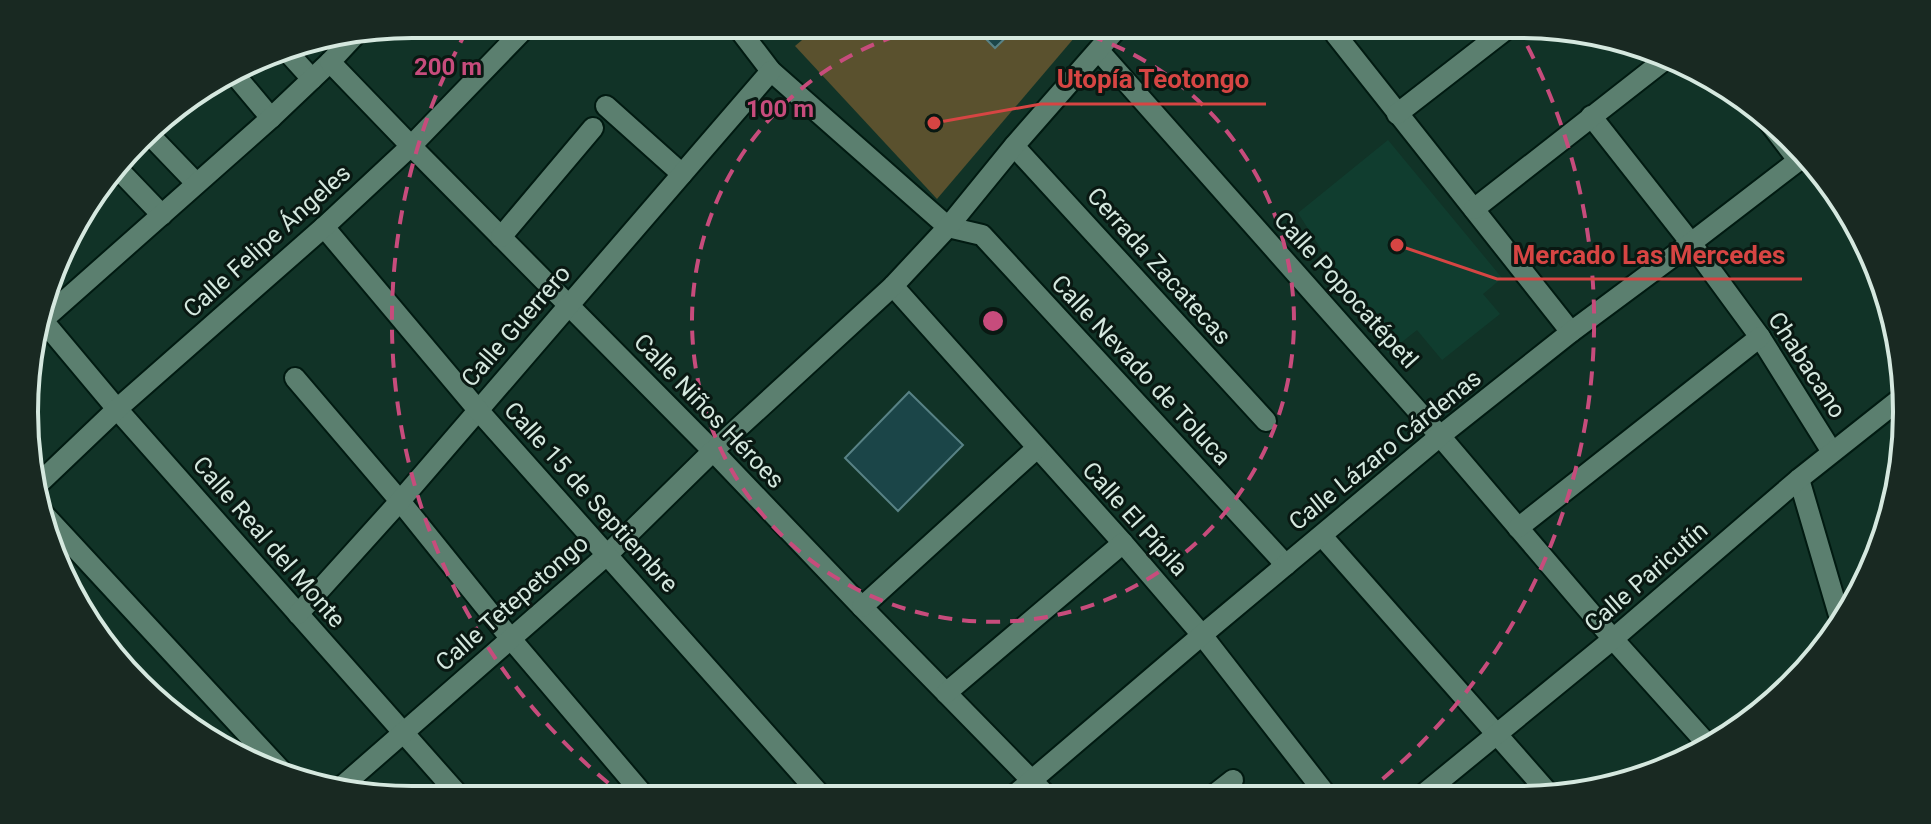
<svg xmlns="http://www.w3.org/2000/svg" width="1931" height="824" font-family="Roboto,sans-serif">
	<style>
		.built { fill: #103d2f }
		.green { fill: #5a512e }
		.building { fill: #1b4548; stroke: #588285; stroke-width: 2 }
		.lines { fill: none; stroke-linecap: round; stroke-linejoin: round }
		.street-casing { stroke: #011a11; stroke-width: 24 }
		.secondary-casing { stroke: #011a11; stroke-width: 24 }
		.street { stroke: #5b7f6f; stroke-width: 20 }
		.secondary { stroke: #5b7f6f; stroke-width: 20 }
		.ring { fill: none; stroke: #c74c7c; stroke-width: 4; stroke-dasharray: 14 10 }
		.labels { text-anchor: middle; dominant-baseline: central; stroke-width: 6; stroke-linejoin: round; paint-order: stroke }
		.street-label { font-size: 24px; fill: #d5e8df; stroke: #091812 }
		.rim { fill: none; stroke: #d5e8df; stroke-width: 4 }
		.centre { fill: #c74c7c; stroke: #091812; stroke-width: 4 }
		.ring-label { font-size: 24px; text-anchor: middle; font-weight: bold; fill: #c74c7c; stroke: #091812; stroke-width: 6; stroke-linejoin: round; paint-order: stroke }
		.leader { fill: none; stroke: #d64543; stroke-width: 3 }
		.callout-dot { fill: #d64543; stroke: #091812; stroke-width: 3 }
		.callout-label { font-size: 26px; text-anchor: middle; font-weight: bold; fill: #d64543; stroke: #091812; stroke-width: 6; stroke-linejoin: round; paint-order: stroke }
	</style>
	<rect width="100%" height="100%" fill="#113327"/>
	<!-- built -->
	<polygon class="built" points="1388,140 1502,278 1483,294 1500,314 1442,360 1417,330 1388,353 1298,213"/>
	<!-- green -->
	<polygon class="green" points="821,24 1086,24 937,199 795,46"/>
	<!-- building -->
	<g class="building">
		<polygon points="971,24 1020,24 995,48"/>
		<polygon points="909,392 963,445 898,511 845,458"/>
	</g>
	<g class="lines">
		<!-- street casing -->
		<g class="street-casing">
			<g id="street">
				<polyline points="529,24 411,146 713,451 862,607 1049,798"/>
				<polyline points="735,24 771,71 948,227 982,235 1286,565"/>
				<polyline points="1331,24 1336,35 1571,332"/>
				<polyline points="283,47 312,79"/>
				<polyline points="1099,51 1440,436 1613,639 1709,746"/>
				<polyline points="235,75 271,118"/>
				<polyline points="606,106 682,174"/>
				<polyline points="1761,112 1798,160"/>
				<polyline points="1397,114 1513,24"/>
				<polyline points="1591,116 1691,243 1760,337 1832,452"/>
				<polyline points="147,132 196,183"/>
				<polyline points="1014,146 1266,421"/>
				<polyline points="117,168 162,215"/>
				<polyline points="1474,209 1667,58"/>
				<polyline points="501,237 593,128"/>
				<polyline points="893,286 1123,543 1202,635 1328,797"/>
				<polyline points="39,316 117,409 463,800"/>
				<polyline points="35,327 271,118 330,62"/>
				<polyline points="295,378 400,501 511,639 647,799"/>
				<polyline points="1799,479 1841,622"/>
				<polyline points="40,510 290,780"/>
				<polyline points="1518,528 1760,337"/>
				<polyline points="1322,536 1552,797"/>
				<polyline points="862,607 1037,448"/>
				<polyline points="298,614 400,501 771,71"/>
				<polyline points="946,693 1123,543"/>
				<polyline points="340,788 608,554 713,451 893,286 948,227 1014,146 1121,24"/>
				<polyline points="1420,797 1613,639 1799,479 1905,395"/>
				<polyline points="1011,798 1202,635 1440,436 1571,332 1691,243 1803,157"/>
				<polyline points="1210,798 1233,780"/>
			</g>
		</g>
		<!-- secondary casing -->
		<g class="secondary-casing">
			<g id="secondary">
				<polyline points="324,227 478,410 824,799"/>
				<polyline points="32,490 117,409 324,227 411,146 330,62 357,33"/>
			</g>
		</g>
		<!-- street -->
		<use href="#street" class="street"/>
		<!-- secondary -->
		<use href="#secondary" class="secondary"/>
	</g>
	<!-- distance rings -->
	<g class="ring">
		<path d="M1043 24A301 301 0 1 1 943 24"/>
		<path d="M627 798A601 601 0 0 1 470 25M1516 25A601 601 0 0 1 1363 795"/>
	</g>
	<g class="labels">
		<!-- street labels -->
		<g class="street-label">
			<text transform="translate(267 241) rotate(-42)">Calle Felipe Ángeles</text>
			<text transform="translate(1159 266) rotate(48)">Cerrada Zacatecas</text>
			<text transform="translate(1346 290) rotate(48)">Calle Popocatépetl</text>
			<text transform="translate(516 326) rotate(-49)">Calle Guerrero</text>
			<text transform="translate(1807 365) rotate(57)">Chabacano</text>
			<text transform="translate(1141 370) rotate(47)">Calle Nevado de Toluca</text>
			<text transform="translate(709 411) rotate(46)">Calle Niños Héroes</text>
			<text transform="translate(1385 450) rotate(-39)">Calle Lázaro Cárdenas</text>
			<text transform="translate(591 497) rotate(48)">Calle 15 de Septiembre</text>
			<text transform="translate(1135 519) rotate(48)">Calle El Pípila</text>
			<text transform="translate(269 542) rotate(49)">Calle Real del Monte</text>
			<text transform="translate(1646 577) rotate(-41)">Calle Paricutín</text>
			<text transform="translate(512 603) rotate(-41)">Calle Tetepetongo</text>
		</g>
	</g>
	<!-- crop -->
	<path d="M0 0H1931V824H0ZM412 38H1519A374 374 0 0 1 1893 412V412A374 374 0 0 1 1519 786H412A374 374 0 0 1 38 412V412A374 374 0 0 1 412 38Z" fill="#192922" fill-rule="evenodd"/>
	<path class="rim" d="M412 38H1519A374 374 0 0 1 1893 412V412A374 374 0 0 1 1519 786H412A374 374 0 0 1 38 412V412A374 374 0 0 1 412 38Z"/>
	<circle cx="993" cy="321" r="12" class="centre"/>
	<g class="ring-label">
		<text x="448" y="75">200 m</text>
		<text x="780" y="117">100 m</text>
	</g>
	<!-- callouts -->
	<path class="leader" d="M934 123L1041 104H1266M1397 245L1497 279H1802"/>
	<g class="callout-dot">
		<circle cx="934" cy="123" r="8"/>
		<circle cx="1397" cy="245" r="8"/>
	</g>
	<g class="callout-label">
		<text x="1153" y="88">Utopía Teotongo</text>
		<text x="1649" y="264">Mercado Las Mercedes</text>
	</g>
</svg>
